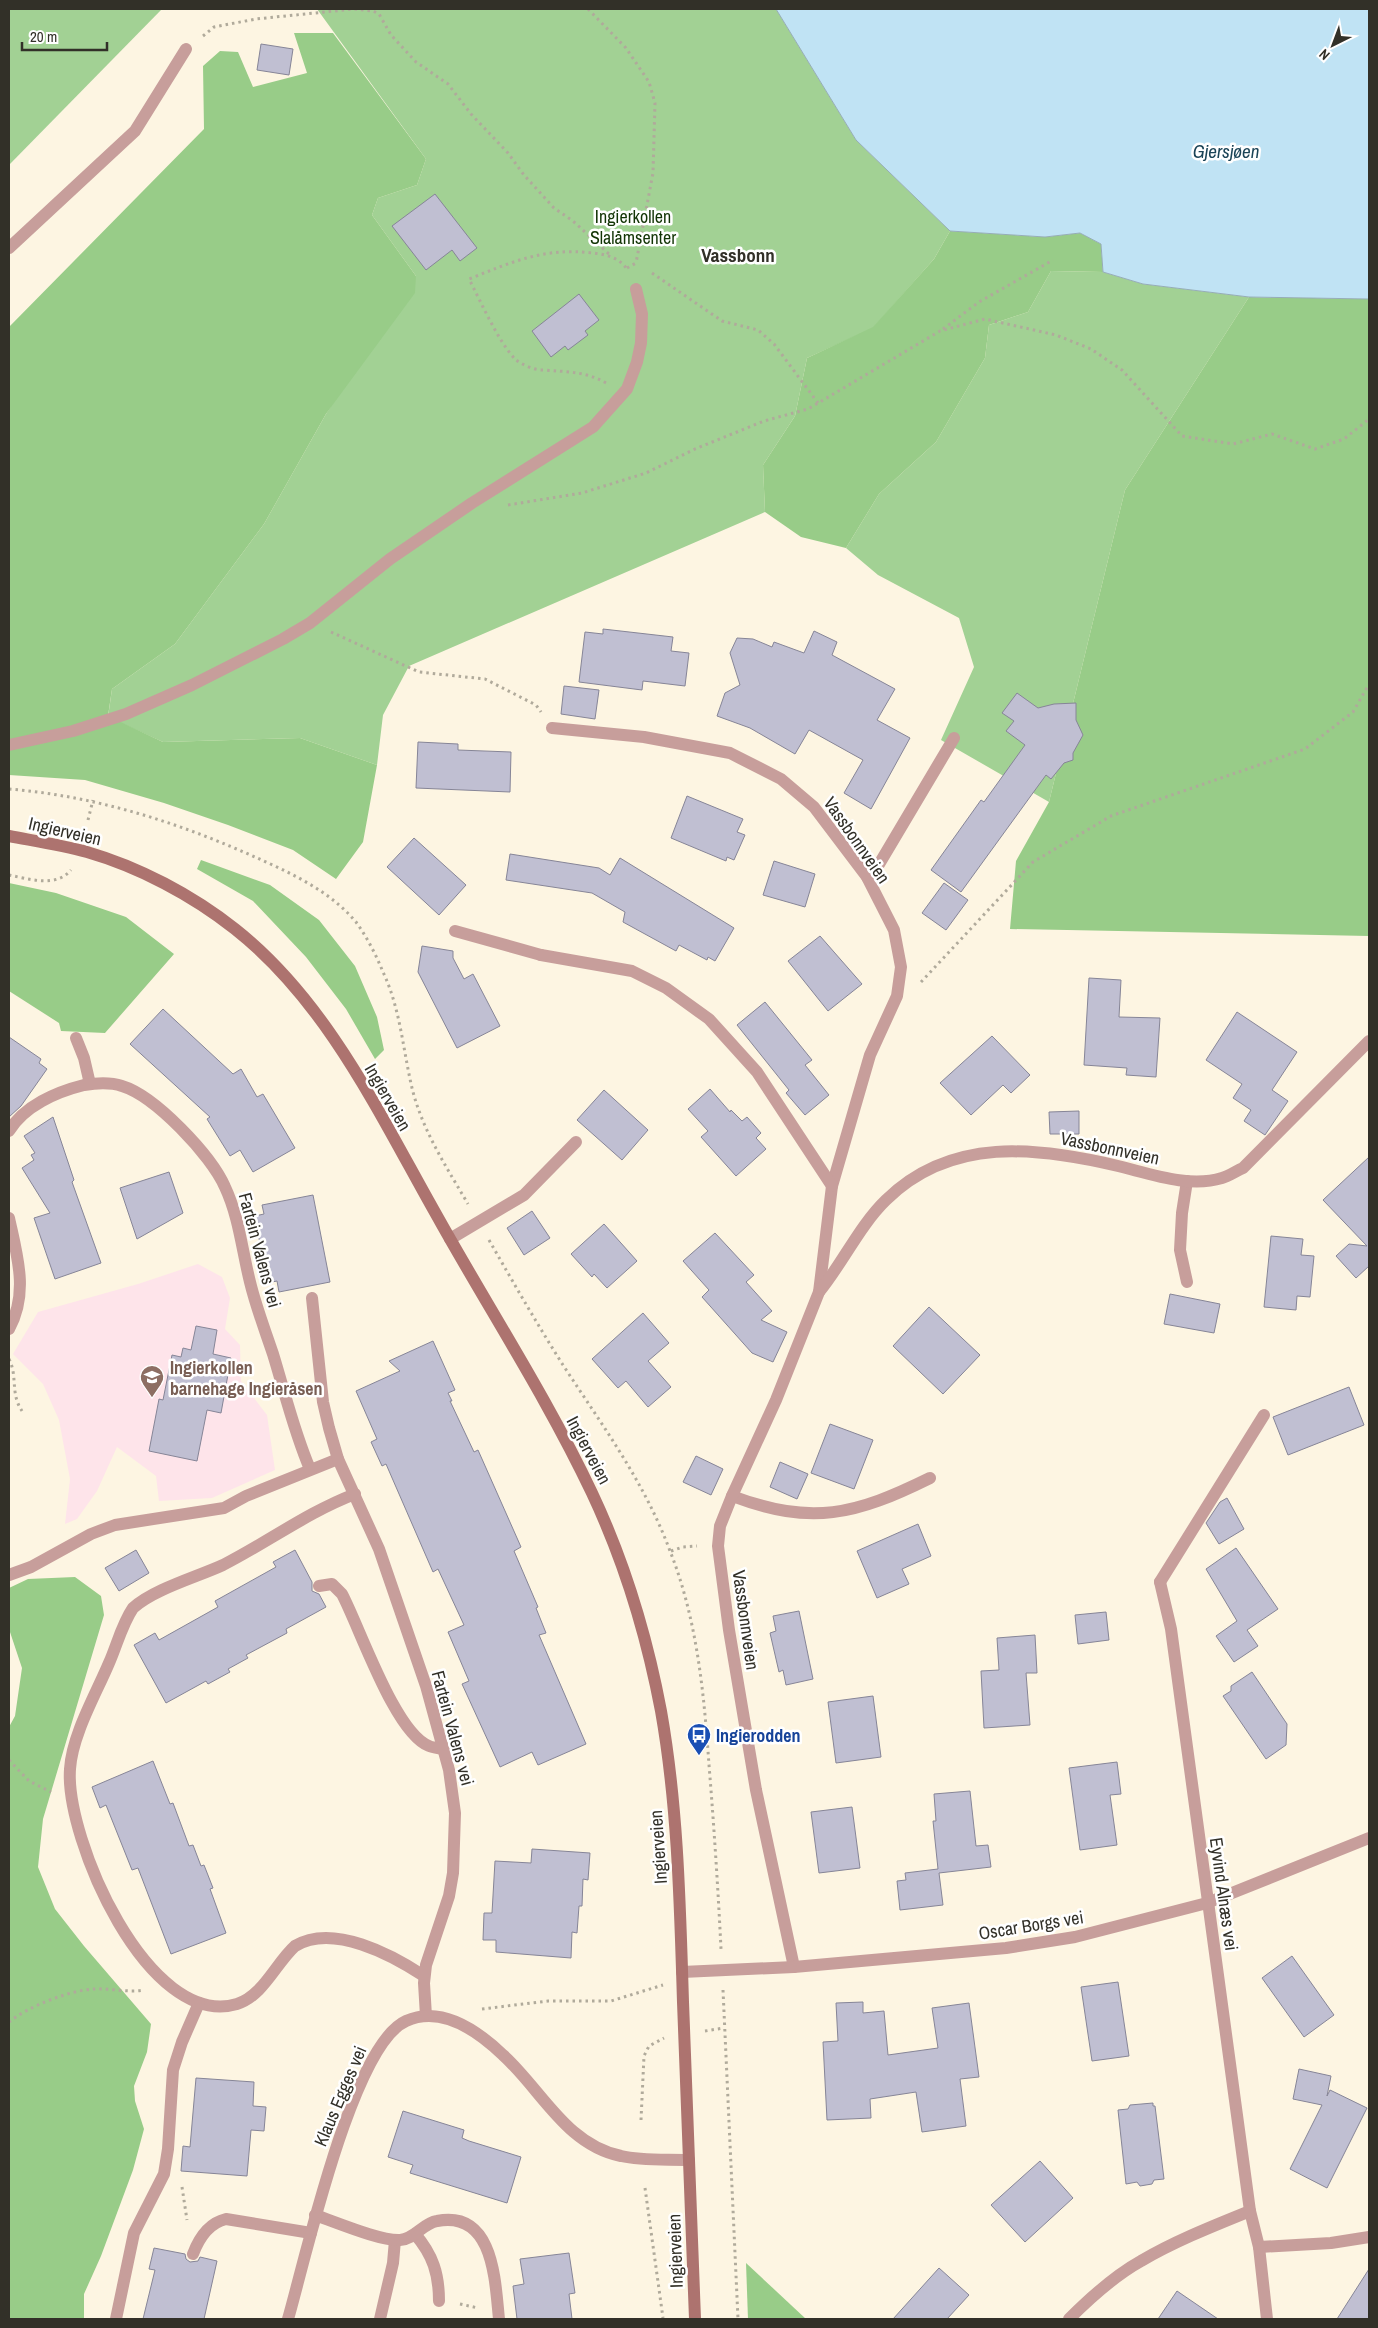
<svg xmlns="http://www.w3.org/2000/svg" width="1378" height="2328" font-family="'Archivo Narrow',sans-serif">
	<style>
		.education { fill: #fee4ea }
		.green { fill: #a2d194 }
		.forest { fill: #98cc88 }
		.water { fill: #c0e3f4; stroke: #95adb7 }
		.building { fill: #c0bfd2; stroke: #868597 }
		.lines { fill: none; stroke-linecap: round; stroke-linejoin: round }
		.path { stroke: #b0aa9b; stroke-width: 3; stroke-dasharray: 2.5 4; stroke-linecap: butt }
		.service { stroke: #c79e9b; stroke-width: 12 }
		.minor { stroke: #c79e9b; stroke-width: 12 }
		.secondary { stroke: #ad736f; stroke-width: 12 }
		.labels { text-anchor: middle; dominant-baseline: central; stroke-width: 5; stroke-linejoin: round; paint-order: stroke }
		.park-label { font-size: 18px; fill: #123405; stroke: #fff }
		.street-label { font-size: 18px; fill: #323028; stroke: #fff }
		.education-label { font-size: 18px; font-weight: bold; fill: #785e54; stroke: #fff; text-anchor: start }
		.transit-label { font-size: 18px; font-weight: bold; fill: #164399; stroke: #fff; text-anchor: start }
		.water-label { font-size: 19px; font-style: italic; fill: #1b4457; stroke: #fff }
		.neighbourhood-label { font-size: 19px; font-weight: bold; fill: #323028; stroke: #fff }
	</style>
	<rect width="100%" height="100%" fill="#fdf5e2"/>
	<!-- education -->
	<polygon class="education" points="198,1264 222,1277 230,1298 225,1329 240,1345 241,1381 267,1415 275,1470 212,1498 159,1501 156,1476 117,1447 97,1491 77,1519 65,1524 70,1479 59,1420 43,1384 13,1354 38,1312 138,1284"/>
	<!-- green -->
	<g class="green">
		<polygon points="9,9 162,9 9,165"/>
		<polygon points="317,9 776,9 856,140 950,231 934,259 873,328 807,358 795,416 763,465 765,512 409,666 383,715 377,765 300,738 163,742 108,717 112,689 175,644 264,524 326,414 416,276 372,215 378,198 417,185 426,159"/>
		<polygon points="1051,271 1103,272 1143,284 1249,297 1125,490 1049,802 941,740 974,667 959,618 878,575 846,548 879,494 936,442 985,358 989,325 1028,312"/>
	</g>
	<!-- forest -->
	<g class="forest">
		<polygon points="294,33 333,33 426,159 417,185 378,198 372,215 416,276 415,293 326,414 264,524 175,644 112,689 108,716 163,742 300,738 377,765 363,842 336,879 293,850 228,825 164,803 85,780 9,775 9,327 204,129 203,66 220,51 238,52 253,87 307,73"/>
		<polygon points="950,231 1045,237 1080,233 1101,244 1103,272 1051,271 1028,312 989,325 985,358 936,442 879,494 846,548 801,537 765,512 763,465 795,416 807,358 873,327 934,259"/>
		<polygon points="1249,297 1369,299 1369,936 1010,929 1016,861 1049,802 1125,490"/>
		<polygon points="201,860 270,885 319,920 355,966 377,1017 384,1050 375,1059 346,1009 306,957 253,901 197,869"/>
		<polygon points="9,883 56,893 126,917 174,954 105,1033 61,1031 59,1023 9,991"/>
		<polygon points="75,1577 101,1596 104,1615 43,1819 38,1867 55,1909 84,1946 151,2024 147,2052 134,2086 135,2101 144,2129 133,2170 101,2256 84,2294 84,2319 9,2319 9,1727 15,1716 22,1668 9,1629 9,1588 28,1579"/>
		<polygon points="746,2263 806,2319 748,2319"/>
	</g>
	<!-- water -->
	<polygon class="water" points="776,9 1369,9 1369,299 1249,297 1143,284 1103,272 1101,244 1080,233 1045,237 950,231 856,140"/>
	<!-- building -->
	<g class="building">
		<polygon points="261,44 293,49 289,75 257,70"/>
		<polygon points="435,194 477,248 460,261 452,250 426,270 392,226"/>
		<polygon points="579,294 599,320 585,331 588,335 568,350 565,346 551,357 532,331"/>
		<polygon points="603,629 673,637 671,651 689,653 685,686 643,681 642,690 579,682 585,632 603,634"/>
		<polygon points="814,631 837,642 832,655 895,689 877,720 910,738 871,809 844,793 863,760 809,730 795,754 750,728 717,716 725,693 740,685 730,653 737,638 753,639 772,647 774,642 804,653"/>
		<polygon points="564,686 599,690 595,719 561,714"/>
		<polygon points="1017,693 1038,708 1054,704 1076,703 1076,720 1083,735 1073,753 1073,760 1064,763 1051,779 1046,775 961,892 931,870 981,800 984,802 1025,745 1006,731 1014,721 1002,713"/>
		<polygon points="418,742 458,744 458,750 511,752 510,792 416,788"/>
		<polygon points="687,796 743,819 737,832 745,835 734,860 727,857 726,861 671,838"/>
		<polygon points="414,838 466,885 439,915 387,867"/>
		<polygon points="510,854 599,868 610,875 620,858 734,928 715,961 708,957 707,960 679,945 676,951 623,922 625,912 592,893 506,880"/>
		<polygon points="774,861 815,874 805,907 763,895"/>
		<polygon points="944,883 968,900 946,930 922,913"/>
		<polygon points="820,936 862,984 828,1011 788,961"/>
		<polygon points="422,946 453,951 453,958 464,979 473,974 500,1026 457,1048 418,972"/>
		<polygon points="1089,978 1121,980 1119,1017 1160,1018 1156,1077 1126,1075 1127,1068 1084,1065"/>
		<polygon points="765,1002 812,1060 805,1065 829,1095 805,1115 786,1093 789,1090 737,1025"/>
		<polygon points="163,1009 233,1074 241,1069 257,1097 263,1094 295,1148 253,1172 240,1150 230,1156 207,1119 210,1117 130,1044"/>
		<polygon points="1237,1012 1297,1052 1272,1090 1288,1101 1265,1135 1244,1121 1251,1110 1233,1098 1242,1084 1206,1060"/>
		<polygon points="992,1036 1030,1075 1011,1093 1003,1085 971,1115 940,1083"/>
		<polygon points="9,1037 41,1059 39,1063 47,1069 21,1106 9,1117"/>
		<polygon points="710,1089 730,1112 731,1110 742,1121 747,1117 761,1133 756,1138 766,1149 736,1176 701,1137 708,1131 688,1109"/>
		<polygon points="604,1090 648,1130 622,1160 577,1120"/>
		<polygon points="1079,1111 1079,1134 1050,1134 1049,1112"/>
		<polygon points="53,1117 74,1180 72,1182 101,1263 55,1279 34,1218 50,1213 22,1168 34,1160 31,1155 35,1153 24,1136"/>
		<polygon points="1369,1157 1369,1266 1356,1278 1336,1256 1349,1244 1367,1246 1323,1200"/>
		<polygon points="169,1172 183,1213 137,1239 120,1188"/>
		<polygon points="313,1195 330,1282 279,1292 277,1281 267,1283 255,1216 264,1214 262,1205"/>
		<polygon points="532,1211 550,1238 524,1255 507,1228"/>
		<polygon points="604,1224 637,1261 607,1288 594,1274 592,1277 571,1254"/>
		<polygon points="715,1233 754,1275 746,1282 772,1311 761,1320 787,1332 773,1362 752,1353 702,1297 709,1290 683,1261"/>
		<polygon points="1271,1236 1303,1239 1301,1255 1314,1256 1310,1297 1297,1296 1296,1310 1264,1307"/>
		<polygon points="1170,1294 1220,1304 1214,1333 1164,1324"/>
		<polygon points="929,1307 980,1355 943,1394 893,1346"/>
		<polygon points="643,1313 669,1343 648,1361 671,1387 648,1407 626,1381 618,1388 592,1359"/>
		<polygon points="196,1326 217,1330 213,1354 231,1358 221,1413 207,1410 197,1461 149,1451 159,1399 163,1400 172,1355 181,1357 183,1348 191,1350"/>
		<polygon points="433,1341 455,1390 448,1393 452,1401 450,1401 474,1452 478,1450 521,1547 514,1551 538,1607 536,1608 546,1633 539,1635 586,1744 538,1765 532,1752 500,1767 462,1684 469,1681 448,1632 464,1625 438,1569 433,1572 386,1464 382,1466 371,1442 377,1439 356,1391 400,1371 389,1361"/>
		<polygon points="1349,1387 1364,1425 1288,1455 1273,1417"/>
		<polygon points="830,1424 873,1440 854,1489 811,1473"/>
		<polygon points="696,1456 723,1469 711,1495 683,1482"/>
		<polygon points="780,1462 808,1474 797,1499 770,1487"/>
		<polygon points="1227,1498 1244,1529 1219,1544 1206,1523 1220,1502"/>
		<polygon points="918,1524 931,1556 902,1569 909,1584 877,1598 857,1551"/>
		<polygon points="1236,1548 1278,1609 1247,1630 1258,1646 1234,1662 1216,1636 1237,1621 1206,1569"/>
		<polygon points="136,1550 149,1573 119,1591 105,1568"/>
		<polygon points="295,1550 312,1582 312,1591 319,1594 326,1607 286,1629 287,1633 246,1655 248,1658 228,1669 230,1672 208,1684 206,1681 166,1703 134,1645 155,1633 159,1640 218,1607 215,1601 276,1567 273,1562"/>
		<polygon points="799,1611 813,1679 786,1685 783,1670 779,1672 770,1633 776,1631 773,1616"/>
		<polygon points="1106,1612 1109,1640 1078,1644 1075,1615"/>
		<polygon points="1035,1635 1037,1673 1026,1673 1030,1725 984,1728 981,1671 999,1670 997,1638"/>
		<polygon points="1252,1672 1287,1724 1286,1745 1266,1759 1223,1696 1231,1691 1231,1686"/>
		<polygon points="873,1696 881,1757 836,1763 828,1702"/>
		<polygon points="153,1761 170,1804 173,1803 189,1846 193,1845 201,1866 204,1865 213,1888 210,1889 226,1933 171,1954 138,1868 132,1870 106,1805 100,1808 92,1787"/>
		<polygon points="1117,1762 1121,1794 1110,1795 1117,1845 1080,1850 1069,1768"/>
		<polygon points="970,1791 976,1846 988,1845 991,1867 939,1873 943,1905 900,1910 897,1881 906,1880 905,1873 938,1869 933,1821 936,1821 934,1794"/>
		<polygon points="852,1807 860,1868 819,1873 811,1812"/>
		<polygon points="532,1849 590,1853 588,1880 583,1879 582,1906 579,1906 577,1933 572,1932 571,1958 496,1952 496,1940 483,1940 484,1913 492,1913 495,1861 531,1863"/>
		<polygon points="1292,1956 1334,2015 1304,2037 1262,1978"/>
		<polygon points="1118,1982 1129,2056 1092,2061 1081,1987"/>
		<polygon points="863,2002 863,2013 884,2011 888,2055 938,2048 932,2008 969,2003 979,2077 960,2079 966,2126 922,2132 916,2092 870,2099 871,2118 827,2120 823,2042 838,2041 836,2003"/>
		<polygon points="1299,2069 1331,2076 1327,2096 1330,2090 1367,2108 1327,2188 1290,2169 1322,2105 1293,2099"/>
		<polygon points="196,2078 254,2082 253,2106 266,2107 264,2131 251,2130 247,2176 181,2171 183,2146 190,2147"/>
		<polygon points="1153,2103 1153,2106 1155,2106 1164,2179 1154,2180 1152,2184 1140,2186 1137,2182 1126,2184 1118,2110 1128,2109 1130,2105"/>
		<polygon points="403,2111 464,2130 462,2138 469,2141 521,2157 507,2203 410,2173 413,2165 388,2157"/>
		<polygon points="1040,2161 1073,2198 1025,2242 991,2205"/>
		<polygon points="154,2248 185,2254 186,2259 190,2262 198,2261 200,2257 217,2261 204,2319 143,2319 155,2270 149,2269"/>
		<polygon points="569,2253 575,2293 569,2294 572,2319 517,2319 513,2286 524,2284 520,2259"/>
		<polygon points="939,2268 969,2295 947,2319 893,2319"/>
		<polygon points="1369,2269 1369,2319 1337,2319"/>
		<polygon points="1177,2291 1218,2319 1158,2319"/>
	</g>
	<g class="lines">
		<!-- path -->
		<g class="path">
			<polyline points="588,9 626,48 649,82 655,103 653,173 636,263"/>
			<polyline points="203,36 214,27 256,19 354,9 373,11 379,14 391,35 416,62 448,84 471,114 508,153 524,175 554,208 573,221 609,254"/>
			<polyline points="627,268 636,263"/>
			<polyline points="652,273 722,321 758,330 774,344 818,403"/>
			<polyline points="943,329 979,302 1053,260"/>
			<path d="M606 383C585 371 567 372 543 370 534 370 522 365 515 359 498 341 481 302 469 279 512 262 545 247 592 253 606 254 621 258 628 271"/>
			<polyline points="508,505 582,493 646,473 695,449 764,421 808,409 940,331 985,319 1056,335 1091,349 1122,370 1182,436 1233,444 1272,434 1315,449 1344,439 1369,419"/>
			<polyline points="331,632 419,672 485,679 536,705 541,712"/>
			<path d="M9 789C95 796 177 822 255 857 291 873 330 891 356 922 367 937 376 955 383 972 401 1010 403 1052 413 1092 424 1133 447 1168 468 1204"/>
			<polyline points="88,820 93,800"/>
			<path d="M9 875C29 879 56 888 71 870"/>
			<polyline points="921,982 1033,862 1111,816 1305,749 1353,712 1369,684"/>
			<path d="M489 1240C513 1282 537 1324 563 1365 602 1425 645 1483 670 1551 697 1619 704 1693 709 1765 714 1826 718 1888 721 1949"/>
			<path d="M9 1359C18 1377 10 1393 22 1411"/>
			<polyline points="671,1551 683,1547 697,1546"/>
			<polyline points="9,1760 29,1781 51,1792"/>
			<polyline points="723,1990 738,2319"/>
			<polyline points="482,2009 548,2001 611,2001 663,1985"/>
			<path d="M9 2022C27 2007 70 1990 94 1989 110 1988 128 1993 144 1990"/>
			<polyline points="705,2031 724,2028"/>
			<polyline points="641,2120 644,2056 649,2046 664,2038"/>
			<polyline points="182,2187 187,2220"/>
			<polyline points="645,2188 663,2318"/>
			<polyline points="460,2304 478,2308"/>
		</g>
		<!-- service -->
		<g class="service">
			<polyline points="9,248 135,131 186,49"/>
			<polyline points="9,745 73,731 126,714 192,685 283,639 310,623 390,559 472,503 593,427 627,389 637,362 641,343 642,314 636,289"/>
			<polyline points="867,877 878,866 954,738"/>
			<polyline points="455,931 541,955"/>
			<polyline points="76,1038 84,1058 90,1084"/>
			<path d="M9 1131C24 1106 56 1092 84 1085 96 1083 110 1082 122 1086 155 1096 211 1155 225 1187 239 1217 242 1250 250 1282 256 1307 265 1330 273 1354 285 1393 294 1432 310 1469"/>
			<path d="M9 1218C17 1255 29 1293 9 1329"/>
			<polyline points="450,1239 524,1195 576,1142"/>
			<polyline points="1187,1282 1180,1250 1182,1213 1187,1181"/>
			<path d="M355 1494C308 1512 268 1542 223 1565 197 1577 154 1589 133 1608 122 1624 117 1645 109 1663 96 1694 72 1735 70 1769 65 1838 148 2030 237 2004 263 1996 276 1963 295 1946 333 1923 392 1955 424 1976"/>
			<path d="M732 1496C812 1526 855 1515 930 1478"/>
			<polyline points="9,1575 31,1567 91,1534 115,1525 224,1508 246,1496 338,1459"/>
			<polyline points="1160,1582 1264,1415"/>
			<path d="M319 1586 332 1584 342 1594C360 1628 395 1733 429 1746 433 1748 439 1748 444 1749"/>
			<path d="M415 2234C433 2255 439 2274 439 2301"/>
			<polyline points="1259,2247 1331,2243 1369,2237"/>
			<path d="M193 2254C199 2238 209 2223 226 2219L311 2233"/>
			<polyline points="116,2319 134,2233 164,2174 168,2149 173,2070 182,2042 199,2003"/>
			<polyline points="380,2319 393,2263 395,2240"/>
		</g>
		<!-- minor -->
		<g class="minor">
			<polyline points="552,728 644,737 730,753 781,779 814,807 867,877 894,930 901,967 897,996 870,1055 832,1186 819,1292 776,1400 732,1496 720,1526 718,1546 729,1630 756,1790 794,1967"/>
			<polyline points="541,955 632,971 666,988 709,1019 757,1072 832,1186"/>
			<path d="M819 1292C842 1264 860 1225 886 1200 951 1136 1037 1147 1118 1166 1151 1174 1189 1188 1222 1178 1229 1176 1236 1171 1243 1168L1369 1041"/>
			<polyline points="312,1298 323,1402 329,1428 338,1459 379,1549 426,1686 449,1770 455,1813 453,1873 449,1896 426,1965 424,1983 426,2016"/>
			<polyline points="1160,1582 1171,1629 1250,2211 1259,2247 1267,2319"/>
			<polyline points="682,1972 794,1967 1006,1948 1075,1937 1207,1903 1369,1838"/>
			<path d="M315 2215C336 2222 380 2241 400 2240 415 2239 423 2223 437 2221 494 2210 495 2281 499 2319"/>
			<path d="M288 2319C305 2261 352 2045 406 2021 441 2005 478 2031 503 2055 541 2089 566 2145 621 2156 642 2161 667 2159 689 2160"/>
			<path d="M1069 2319C1090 2298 1114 2276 1141 2261 1175 2241 1213 2226 1250 2211"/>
		</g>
		<!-- secondary -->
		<path class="secondary" d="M9 836C35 841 61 845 87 852 139 867 192 895 235 929 330 1004 382 1120 441 1223 491 1312 548 1400 592 1493 624 1561 647 1637 661 1711 678 1807 680 1905 683 2002 687 2107 691 2213 695 2319"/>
	</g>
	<!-- icons -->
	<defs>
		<g id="school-pin" transform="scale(1.25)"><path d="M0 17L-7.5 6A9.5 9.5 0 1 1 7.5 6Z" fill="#8d6e63" stroke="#fff"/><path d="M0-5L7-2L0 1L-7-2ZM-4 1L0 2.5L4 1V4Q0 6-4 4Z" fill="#fff"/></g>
		<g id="bus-pin" transform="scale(1.25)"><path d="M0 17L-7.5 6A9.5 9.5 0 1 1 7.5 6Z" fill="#1a4fb4" stroke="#fff"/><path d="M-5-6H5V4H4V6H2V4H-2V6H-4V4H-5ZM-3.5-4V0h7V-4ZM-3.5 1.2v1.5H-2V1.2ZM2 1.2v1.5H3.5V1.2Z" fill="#fff"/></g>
	</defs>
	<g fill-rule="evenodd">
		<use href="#school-pin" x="152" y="1377"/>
		<use href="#bus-pin" x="699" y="1735"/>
	</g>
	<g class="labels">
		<!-- park labels -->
		<g class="park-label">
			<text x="633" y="216">Ingierkollen<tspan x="633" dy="21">Slalåmsenter</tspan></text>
		</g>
		<!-- street labels -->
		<g class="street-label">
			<text transform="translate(65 831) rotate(13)">Ingierveien</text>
			<text transform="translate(857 840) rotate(55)">Vassbonnveien</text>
			<text transform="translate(388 1097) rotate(60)">Ingierveien</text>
			<text transform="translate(1110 1148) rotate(12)">Vassbonnveien</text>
			<text transform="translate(260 1250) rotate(75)">Fartein Valens vei</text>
			<text transform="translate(589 1450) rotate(62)">Ingierveien</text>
			<text transform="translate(746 1620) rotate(82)">Vassbonnveien</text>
			<text transform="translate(453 1728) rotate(75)">Fartein Valens vei</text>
			<text transform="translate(658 1847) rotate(-94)">Ingierveien</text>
			<text transform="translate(1224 1894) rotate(82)">Eyvind Alnæs vei</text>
			<text transform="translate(1031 1925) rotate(-9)">Oscar Borgs vei</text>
			<text transform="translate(340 2096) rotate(-67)">Klaus Egges vei</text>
			<text transform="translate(675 2251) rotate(-92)">Ingierveien</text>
		</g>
		<!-- education labels -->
		<g class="education-label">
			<text x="170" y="1367">Ingierkollen<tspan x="170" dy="21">barnehage Ingieråsen</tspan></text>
		</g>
		<!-- transit labels -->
		<g class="transit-label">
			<text x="716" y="1735">Ingierodden</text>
		</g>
		<!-- water labels -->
		<g class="water-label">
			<text x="1226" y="151">Gjersjøen</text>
		</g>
		<!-- neighbourhood labels -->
		<g class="neighbourhood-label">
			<text x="738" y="255">Vassbonn</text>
		</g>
	</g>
	<!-- border -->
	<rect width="1378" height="2328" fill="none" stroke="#323028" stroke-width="20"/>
	<!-- north arrow -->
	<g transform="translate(1333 45) rotate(222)" stroke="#ffffff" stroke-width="4" paint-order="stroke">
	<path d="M0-4L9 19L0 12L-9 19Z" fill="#323028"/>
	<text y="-8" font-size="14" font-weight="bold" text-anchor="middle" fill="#323028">N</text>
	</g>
	<!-- scale -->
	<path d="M22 42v8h85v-8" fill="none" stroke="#323028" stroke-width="2.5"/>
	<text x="30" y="42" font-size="15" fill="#323028" stroke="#ffffff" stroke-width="4" paint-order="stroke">20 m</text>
</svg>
